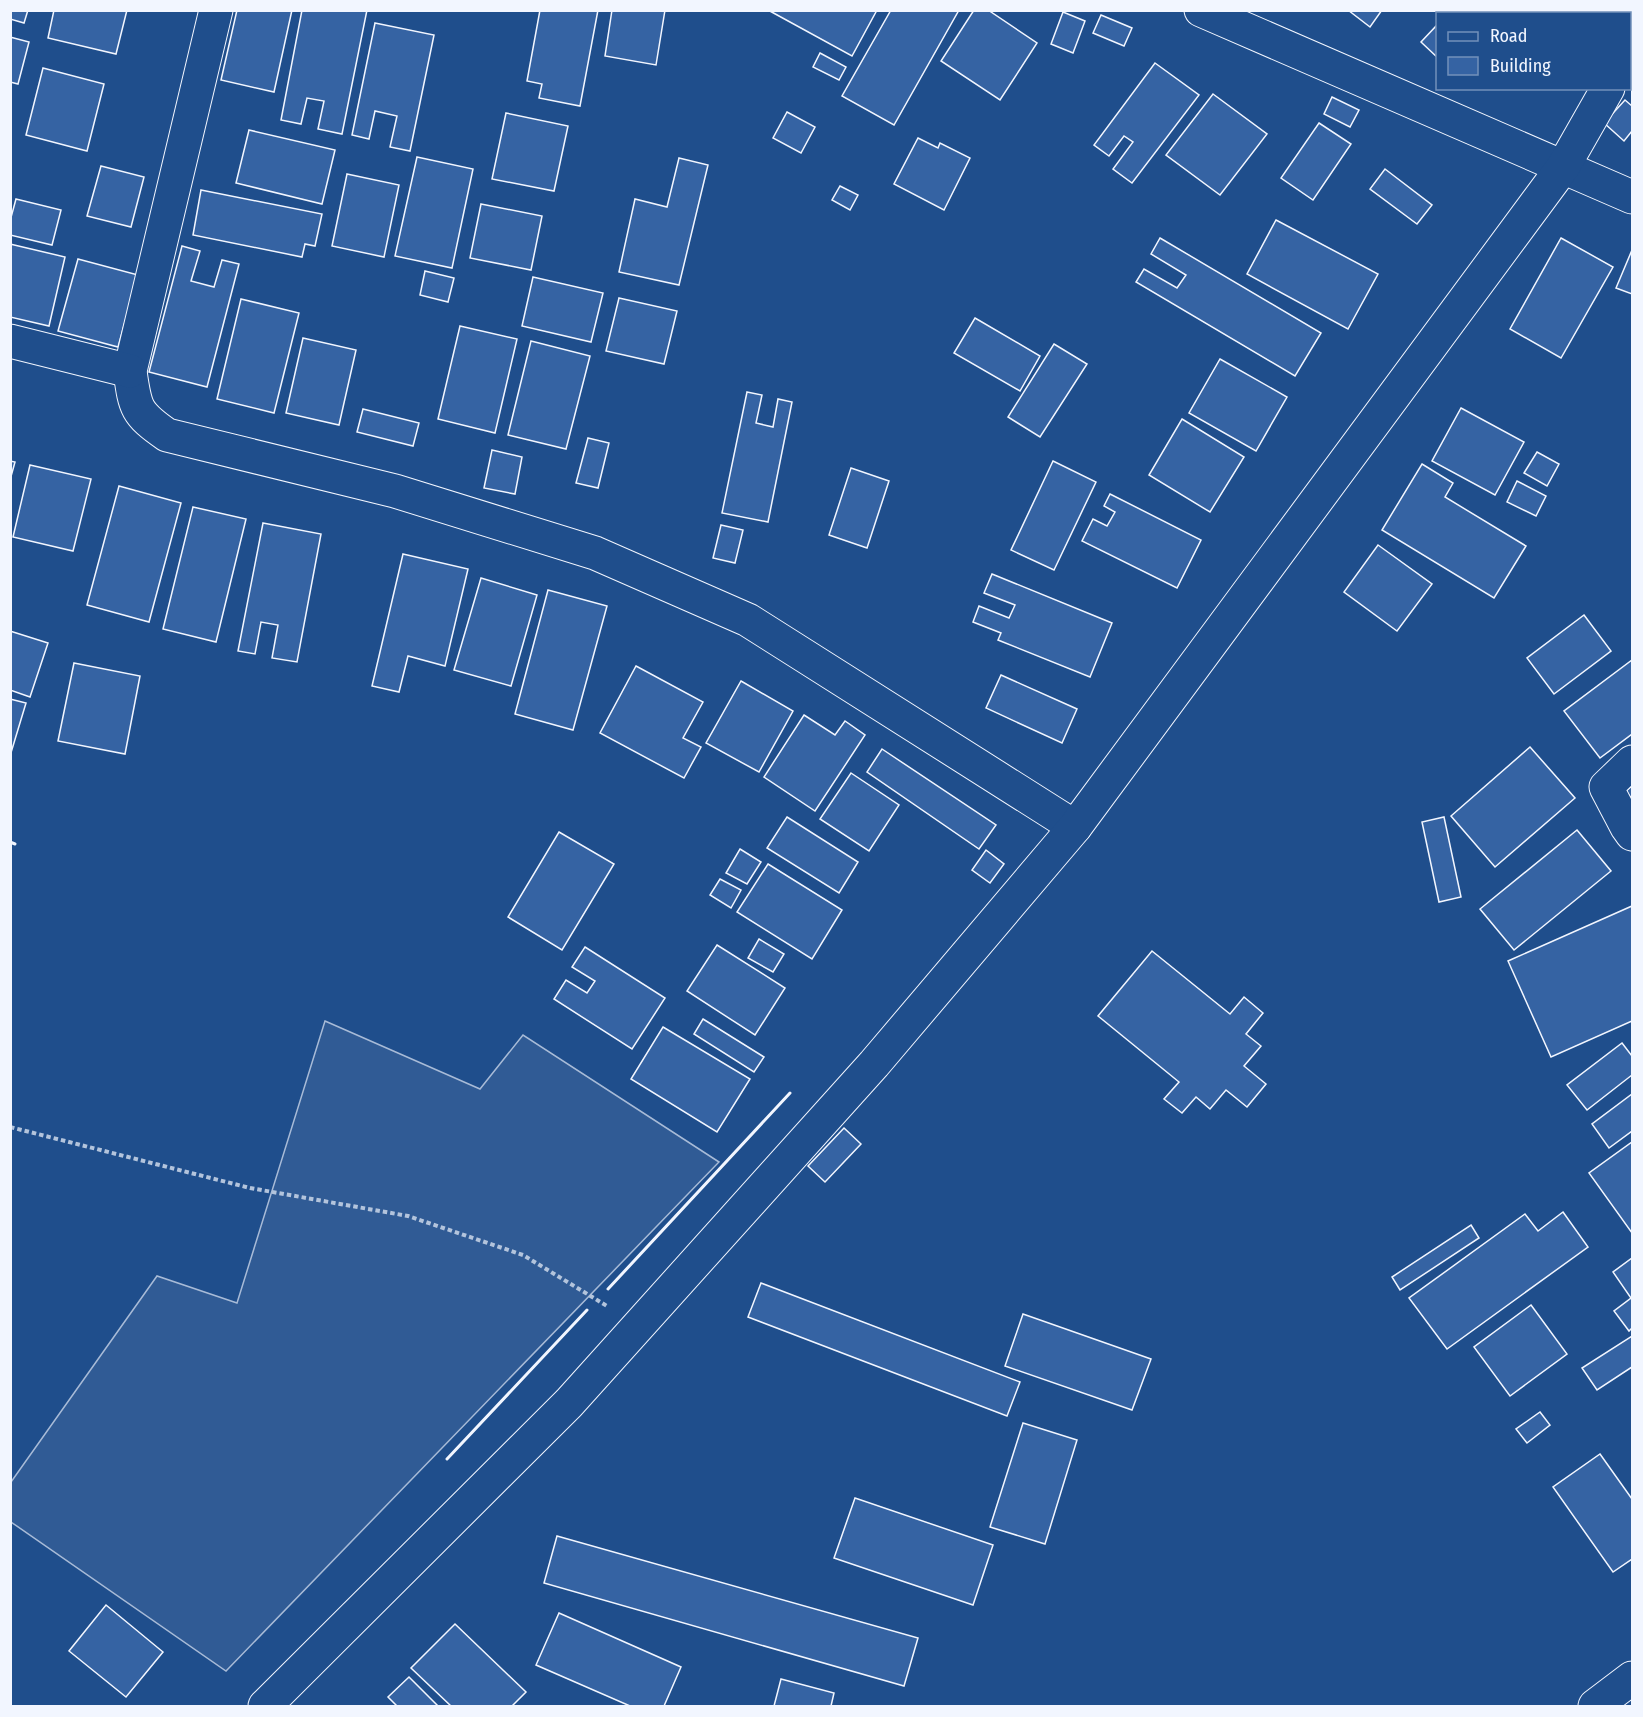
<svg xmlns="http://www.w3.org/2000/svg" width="1643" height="1717" font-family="'Fira Sans Condensed',sans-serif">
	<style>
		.built { fill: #305b95; stroke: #a8bbd7; stroke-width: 1.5 }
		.building { fill: #3563a3; stroke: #f2f6ff; stroke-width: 1.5 }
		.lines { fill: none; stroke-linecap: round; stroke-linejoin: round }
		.minor-casing { stroke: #f2f6ff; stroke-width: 35 }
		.highway-casing { stroke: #f2f6ff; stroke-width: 35 }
		.path { stroke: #b3c4dc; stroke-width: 4; stroke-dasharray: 4.5 3; stroke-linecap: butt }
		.minor { stroke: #1f4e8c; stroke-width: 33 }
		.highway { stroke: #1f4e8c; stroke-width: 33 }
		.wall { stroke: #f2f6ff; stroke-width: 3 }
	</style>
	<rect width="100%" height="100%" fill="#1f4e8c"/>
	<!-- built -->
	<polygon class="built" points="325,1021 480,1089 523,1035 719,1162 226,1671 11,1522 11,1482 157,1276 237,1303"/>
	<!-- building -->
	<g class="building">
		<polygon points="10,10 28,10 24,23 10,19"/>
		<polygon points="54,10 127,10 116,54 48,38"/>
		<polygon points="237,10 292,10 274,92 221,80"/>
		<polygon points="302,10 367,10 342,134 318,129 324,101 307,98 301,124 281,120"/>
		<polygon points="540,10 598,10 580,106 539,98 542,84 527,81"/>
		<polygon points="612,10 665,10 656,65 605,56"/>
		<polygon points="768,10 877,10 852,56"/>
		<polygon points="891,10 959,10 894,125 842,96"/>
		<polygon points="974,10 988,10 1037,43 1000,100 941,61"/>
		<polygon points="1348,10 1382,10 1370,27"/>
		<polygon points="1451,10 1460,10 1464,14 1448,14"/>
		<polygon points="1475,10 1515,10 1518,14 1478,14"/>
		<polygon points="1524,10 1540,10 1538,14 1527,14"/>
		<polygon points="1063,12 1085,21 1073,53 1051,44"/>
		<polygon points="1101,15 1132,28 1124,46 1093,33"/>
		<polygon points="375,23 434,35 410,151 390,147 397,116 375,111 369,139 352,135"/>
		<polygon points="1438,24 1438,58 1421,42"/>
		<polygon points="10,37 29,42 18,84 10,82"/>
		<polygon points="820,53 846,67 839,80 813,67"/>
		<polygon points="1155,63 1199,95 1132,183 1113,169 1133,142 1124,136 1109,156 1094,145"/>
		<polygon points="43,68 104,84 87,151 26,135"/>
		<polygon points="1213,94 1267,134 1220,195 1166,155"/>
		<polygon points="1332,97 1359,110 1350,127 1324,114"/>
		<polygon points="1625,100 1632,106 1632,131 1624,141 1604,123"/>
		<polygon points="787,112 815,127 801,153 773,138"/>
		<polygon points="506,113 568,126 554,191 492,179"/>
		<polygon points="1319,123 1351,144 1313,200 1281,178"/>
		<polygon points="249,130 335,150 322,204 236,183"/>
		<polygon points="918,138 938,148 940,143 970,158 944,210 894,184"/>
		<polygon points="417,157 473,169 452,268 395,256"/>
		<polygon points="679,158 708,165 679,285 619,272 635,199 667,207"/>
		<polygon points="101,166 144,177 131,227 87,216"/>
		<polygon points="1385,169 1432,205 1417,224 1370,189"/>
		<polygon points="347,174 399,185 384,257 332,246"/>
		<polygon points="840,186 858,195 850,210 832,200"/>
		<polygon points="201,190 322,214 315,246 305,244 302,257 193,235"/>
		<polygon points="16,199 61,210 52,245 10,235 10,221"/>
		<polygon points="481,204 542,216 531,270 470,258"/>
		<polygon points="1276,220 1378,274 1348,329 1247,274"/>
		<polygon points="1160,238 1321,333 1295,376 1136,282 1144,269 1177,288 1186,275 1151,254"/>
		<polygon points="1561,238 1613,267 1561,358 1510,329"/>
		<polygon points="10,244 65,257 49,326 10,317"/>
		<polygon points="182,246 200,251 191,281 214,287 222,260 239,264 207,387 149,372"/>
		<polygon points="1632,250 1632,294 1616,288"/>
		<polygon points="78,259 138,275 118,347 58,331"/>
		<polygon points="425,271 454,278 448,302 420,295"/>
		<polygon points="533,277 603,293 591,342 522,326"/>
		<polygon points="619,298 677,311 664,364 606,351"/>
		<polygon points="241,299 299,313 274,413 217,399"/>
		<polygon points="975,318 1040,356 1020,391 954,353"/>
		<polygon points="460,326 517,339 495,433 438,419"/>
		<polygon points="303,338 356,350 339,425 286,413"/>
		<polygon points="531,341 590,356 566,449 508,435"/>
		<polygon points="1054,344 1087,364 1040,437 1008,417"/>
		<polygon points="1220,359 1287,397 1256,451 1189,413"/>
		<polygon points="747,392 762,395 756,423 773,427 778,399 792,402 768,522 722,513"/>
		<polygon points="1461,408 1524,442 1495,495 1432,461"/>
		<polygon points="363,409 419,423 413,446 357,432"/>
		<polygon points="1182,419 1244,457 1210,512 1149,475"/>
		<polygon points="588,438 609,443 598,488 576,483"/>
		<polygon points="492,450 522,457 515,494 484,488"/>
		<polygon points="1537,452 1559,464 1547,486 1524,473"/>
		<polygon points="10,461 15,462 10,480"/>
		<polygon points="1053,461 1096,482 1054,570 1011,550"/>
		<polygon points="1422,464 1453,483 1445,497 1526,546 1494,598 1382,530"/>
		<polygon points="30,465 91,479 73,551 13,537"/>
		<polygon points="851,468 889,481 867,548 829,535"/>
		<polygon points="1517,481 1546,496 1536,516 1507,502"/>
		<polygon points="119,486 181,503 149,622 87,605"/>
		<polygon points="1110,494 1201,540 1177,588 1082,541 1093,519 1107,526 1115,512 1104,506"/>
		<polygon points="193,507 246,519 216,642 163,629"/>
		<polygon points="263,523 321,534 297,662 272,658 278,625 261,622 255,654 238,651"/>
		<polygon points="721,525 743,530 735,563 713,558"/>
		<polygon points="1378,545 1432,584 1397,631 1344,592"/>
		<polygon points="403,554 468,569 445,666 408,656 399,692 372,686"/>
		<polygon points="992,574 1112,623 1090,677 998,640 1001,633 973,622 979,606 1009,618 1015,605 984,593"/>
		<polygon points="481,578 537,595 511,686 454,670"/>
		<polygon points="548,590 607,606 573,730 515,714"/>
		<polygon points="1584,615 1611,651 1554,694 1527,658"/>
		<polygon points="10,631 48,643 30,697 10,690"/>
		<polygon points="1632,660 1632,734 1600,758 1564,711"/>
		<polygon points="74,663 140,676 125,754 58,741"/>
		<polygon points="636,666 703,702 683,738 701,747 684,778 600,733"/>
		<polygon points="1001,675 1077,709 1062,743 986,708"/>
		<polygon points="741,681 793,711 759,772 706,743"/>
		<polygon points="10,699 26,703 10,756"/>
		<polygon points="804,715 835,735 845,721 865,735 815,811 764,777"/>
		<polygon points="1530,747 1575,798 1495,867 1451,816"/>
		<polygon points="882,749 996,825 979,849 867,772"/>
		<polygon points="851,773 899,805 869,851 820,819"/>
		<polygon points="1632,786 1632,800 1626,791"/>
		<polygon points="787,817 858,862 839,893 767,848"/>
		<polygon points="1444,817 1461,897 1439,902 1422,822"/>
		<polygon points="1577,830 1611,871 1514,950 1480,909"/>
		<polygon points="559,832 614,864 562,950 508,917"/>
		<polygon points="740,849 761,862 747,884 726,873"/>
		<polygon points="986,850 1004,864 990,883 972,870"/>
		<polygon points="768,864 842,910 812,959 737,912"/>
		<polygon points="720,879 741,890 731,908 710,895"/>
		<polygon points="1632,906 1632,1021 1551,1057 1508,961"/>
		<polygon points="759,939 784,954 773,972 748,958"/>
		<polygon points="717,945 785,988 755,1035 687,991"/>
		<polygon points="585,947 665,998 632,1049 554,999 566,980 587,993 595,981 572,967"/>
		<polygon points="1152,951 1230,1014 1244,997 1263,1013 1246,1034 1261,1046 1244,1066 1266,1084 1247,1107 1226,1090 1210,1109 1196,1097 1182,1113 1164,1099 1179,1082 1098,1016"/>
		<polygon points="703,1019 764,1057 754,1072 694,1034"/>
		<polygon points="663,1027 750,1079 717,1132 631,1079"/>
		<polygon points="1622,1043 1632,1056 1632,1075 1587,1110 1567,1085"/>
		<polygon points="1632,1094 1632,1131 1609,1148 1592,1124"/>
		<polygon points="844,1128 861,1144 825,1182 808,1166"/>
		<polygon points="1632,1142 1632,1233 1589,1173"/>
		<polygon points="1563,1212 1588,1247 1447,1349 1409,1298 1525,1214 1538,1231"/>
		<polygon points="1471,1225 1479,1238 1400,1290 1392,1277"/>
		<polygon points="1632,1258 1632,1328 1629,1331 1614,1311 1631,1298 1613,1272"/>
		<polygon points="761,1283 1020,1382 1007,1416 748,1317"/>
		<polygon points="1531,1305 1567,1354 1510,1396 1474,1347"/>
		<polygon points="1023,1314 1151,1359 1132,1410 1005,1366"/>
		<polygon points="1632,1336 1632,1367 1597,1390 1582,1368"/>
		<polygon points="1540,1412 1550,1425 1527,1443 1516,1429"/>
		<polygon points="1023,1423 1077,1440 1045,1544 990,1527"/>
		<polygon points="1600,1454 1632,1499 1632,1559 1613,1572 1553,1487"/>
		<polygon points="855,1498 993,1545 973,1605 834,1558"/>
		<polygon points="557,1536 918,1638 904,1686 544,1583"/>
		<polygon points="106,1605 163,1652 126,1697 69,1651"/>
		<polygon points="559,1613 681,1667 664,1706 630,1706 536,1665"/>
		<polygon points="455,1624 526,1692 512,1706 451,1706 411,1668"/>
		<polygon points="409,1677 438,1706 397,1706 388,1697"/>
		<polygon points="781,1679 834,1693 831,1706 774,1706"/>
	</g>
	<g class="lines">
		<!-- minor casing -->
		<g class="minor-casing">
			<g id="minor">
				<path d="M216 10 130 371C135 407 135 413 167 435L395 491 595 553 748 620 1075 827"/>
				<polyline points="1201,10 1632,197"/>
				<polyline points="1630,52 1632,47"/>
				<polyline points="10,341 130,371"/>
				<polyline points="1632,762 1606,787 1627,827 1632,834"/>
				<polyline points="265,1706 569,1403 874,1064 1075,827 1563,167 1608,88"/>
			</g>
		</g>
		<!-- highway casing -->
		<g class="highway-casing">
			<polyline id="highway" points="1595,1706 1632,1678"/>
		</g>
		<!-- path -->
		<polyline class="path" points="10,1127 250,1188 408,1216 523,1255 607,1306"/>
		<!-- minor -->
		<use href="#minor" class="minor"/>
		<!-- highway -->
		<use href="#highway" class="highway"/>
		<!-- wall -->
		<g class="wall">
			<polyline points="10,842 15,844"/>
			<polyline points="608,1289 790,1093"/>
			<polyline points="447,1459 587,1310"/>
		</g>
	</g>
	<!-- border -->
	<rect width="1643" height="1717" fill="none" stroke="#f2f6ff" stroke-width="24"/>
	<!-- legend -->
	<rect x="1436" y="12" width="195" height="78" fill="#1f4e8c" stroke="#7391ba" stroke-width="1.5"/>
	<rect x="1448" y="32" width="30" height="9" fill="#1f4e8c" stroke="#7391ba" stroke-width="1.5"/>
	<text x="1490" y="42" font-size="18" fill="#f2f6ff">Road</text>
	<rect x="1448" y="57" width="30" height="18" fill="#3563a3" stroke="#7391ba" stroke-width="1.5"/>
	<text x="1490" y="72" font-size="18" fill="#f2f6ff">Building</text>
</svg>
